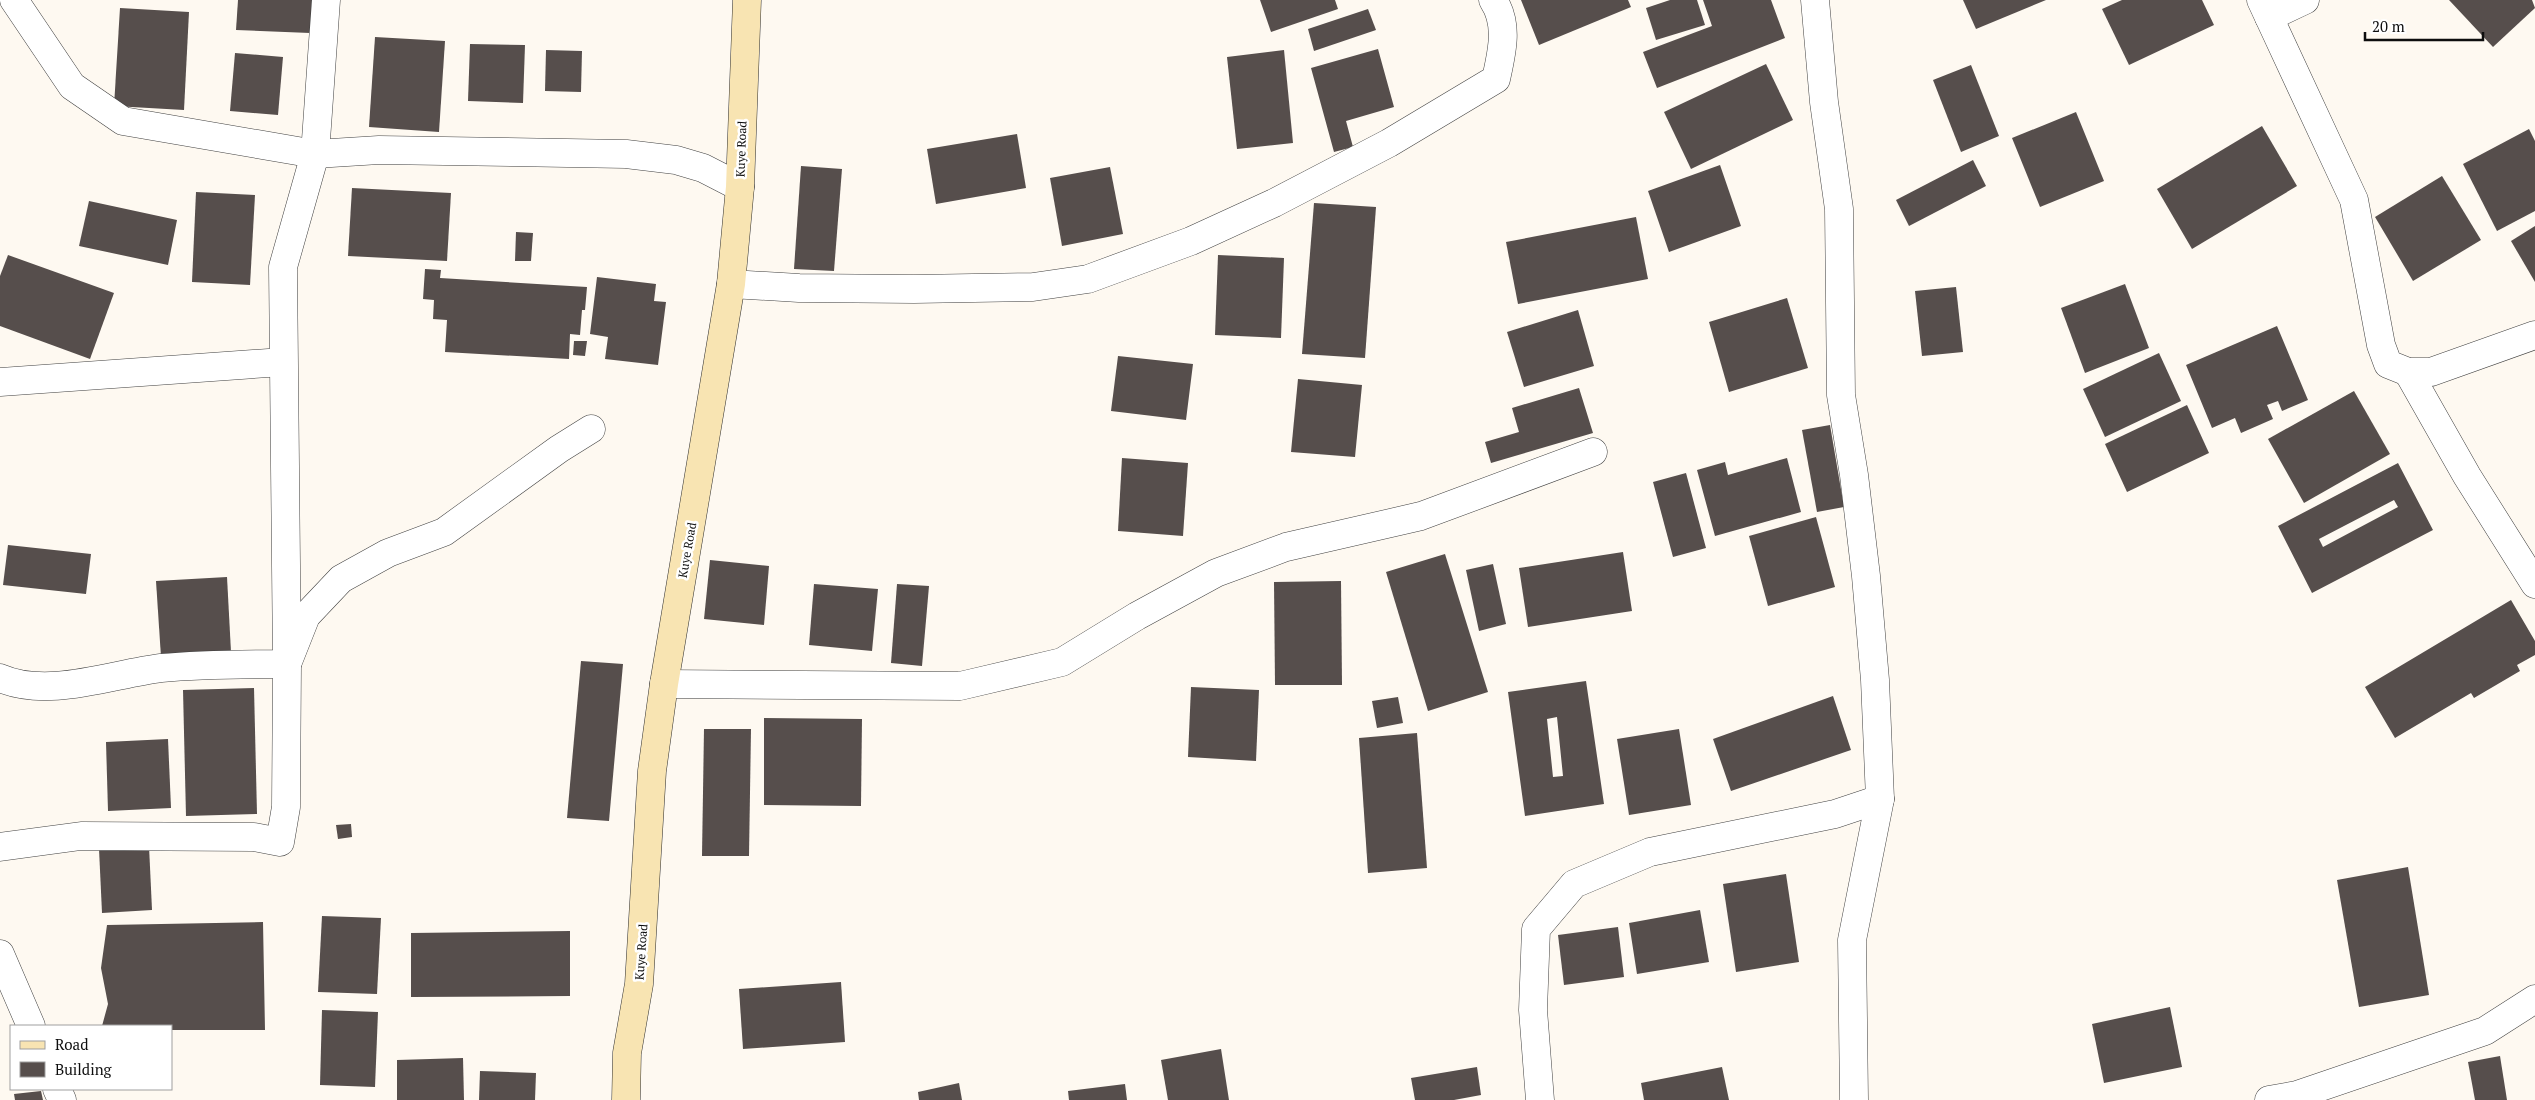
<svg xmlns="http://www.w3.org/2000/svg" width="2535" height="1100" font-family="'PT Serif',serif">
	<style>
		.building { fill: #564e4c; fill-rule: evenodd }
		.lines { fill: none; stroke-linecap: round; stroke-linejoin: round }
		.street-casing { stroke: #414141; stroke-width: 29 }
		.secondary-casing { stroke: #303030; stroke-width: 29 }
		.street { stroke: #fff; stroke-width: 28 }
		.secondary { stroke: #f8e4b2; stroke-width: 28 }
		.labels { text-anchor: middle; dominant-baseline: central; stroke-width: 5; stroke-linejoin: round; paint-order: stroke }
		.street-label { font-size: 12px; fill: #0e0e0e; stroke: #fff }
	</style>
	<rect width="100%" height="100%" fill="#fef9f1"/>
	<!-- building -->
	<g class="building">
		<polygon points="238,0 312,0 310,33 236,30"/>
		<polygon points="1260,0 1335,0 1338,9 1271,32"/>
		<polygon points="1521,0 1628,0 1631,7 1539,45"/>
		<polygon points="1670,0 1697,0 1705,25 1656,40 1646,8"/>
		<polygon points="1703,0 1771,0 1785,38 1657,88 1643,52 1712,26"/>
		<polygon points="1963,0 2046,0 1976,29"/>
		<polygon points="2122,0 2202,0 2214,25 2129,65 2102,9"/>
		<polygon points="2449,0 2532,0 2535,8 2493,47"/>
		<polygon points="120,8 189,12 184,110 114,106"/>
		<polygon points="1368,9 1376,30 1314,51 1308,29"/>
		<polygon points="375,37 445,41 439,132 369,127"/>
		<polygon points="470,44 525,45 523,103 468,101"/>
		<polygon points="1378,49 1394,107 1346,121 1353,147 1334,152 1311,68"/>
		<polygon points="546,50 582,51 581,92 545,91"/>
		<polygon points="1284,50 1293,143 1237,149 1227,57"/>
		<polygon points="235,53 283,57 278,115 230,111"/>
		<polygon points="1766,64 1793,120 1691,169 1664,112"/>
		<polygon points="1971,65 1999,136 1961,152 1933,80"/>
		<polygon points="2076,112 2104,181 2040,207 2012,138"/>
		<polygon points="2262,126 2297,186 2192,249 2157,189"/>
		<polygon points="2529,129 2535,141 2535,211 2497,231 2463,164"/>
		<polygon points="1017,134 1026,188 936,204 927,149"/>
		<polygon points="1973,160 1986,186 1909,226 1896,200"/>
		<polygon points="1720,165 1741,226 1669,252 1648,191"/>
		<polygon points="801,166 842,169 834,271 794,269"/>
		<polygon points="1110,167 1123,234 1062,246 1050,178"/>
		<polygon points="2442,176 2481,240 2413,281 2375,217"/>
		<polygon points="352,188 451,193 447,261 348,256"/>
		<polygon points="196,192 255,195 250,285 192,282"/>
		<polygon points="89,201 177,220 168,265 79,246"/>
		<polygon points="1314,203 1376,207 1365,358 1302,354"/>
		<polygon points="1636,217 1648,279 1518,304 1506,242"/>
		<polygon points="2535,226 2535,282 2511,241"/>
		<polygon points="516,232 533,233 531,261 515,261"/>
		<polygon points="8,255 114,293 90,359 0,326 0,276"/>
		<polygon points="1218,255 1284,258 1281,338 1215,335"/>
		<polygon points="425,269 441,270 440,278 587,287 585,310 582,310 580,335 570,334 569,359 445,352 447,320 433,319 434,300 423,299"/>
		<polygon points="597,277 656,284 654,301 666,302 658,365 605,359 608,337 590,334"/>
		<polygon points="2125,284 2149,348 2085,373 2061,308"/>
		<polygon points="1956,287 1963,352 1922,356 1915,291"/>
		<polygon points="1787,298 1808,368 1729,392 1709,322"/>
		<polygon points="1578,310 1594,366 1524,387 1507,332"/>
		<polygon points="2277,326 2308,400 2282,411 2278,401 2267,405 2273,419 2241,433 2235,418 2212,428 2186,365"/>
		<polygon points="574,341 587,341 585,356 573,355"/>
		<polygon points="2159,353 2181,401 2105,437 2083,389"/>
		<polygon points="1118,356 1193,364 1186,420 1111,411"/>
		<polygon points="1298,379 1362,385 1355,457 1291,452"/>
		<polygon points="1579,388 1593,433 1491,463 1485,442 1519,432 1512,408"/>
		<polygon points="2354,391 2390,454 2304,503 2268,439"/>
		<polygon points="2187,405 2209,453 2127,492 2105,444"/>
		<polygon points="1830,425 1844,507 1817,512 1802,430"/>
		<polygon points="1122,458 1188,463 1183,536 1118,531"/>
		<polygon points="1787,458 1801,512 1715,536 1697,470 1725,462 1728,475"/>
		<path d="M2398 463 2433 530 2312 593 2278 526ZM2394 500 2398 507 2323 547 2319 539Z"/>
		<polygon points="1686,473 1706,548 1673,557 1653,482"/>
		<polygon points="1816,517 1835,587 1768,606 1749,536"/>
		<polygon points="8,545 91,554 86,594 3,585"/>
		<polygon points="1623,552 1632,611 1528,627 1519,568"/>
		<polygon points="1445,554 1488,692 1428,711 1386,572"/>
		<polygon points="710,560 769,566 764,625 704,619"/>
		<polygon points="1493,564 1506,624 1479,631 1466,570"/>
		<polygon points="227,577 231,652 161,657 156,581"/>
		<polygon points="1341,581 1342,685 1275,685 1274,582"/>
		<polygon points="814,584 878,589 872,651 809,645"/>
		<polygon points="897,584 929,586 922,666 891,663"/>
		<polygon points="2511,600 2535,641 2535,655 2517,665 2520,671 2474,698 2471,693 2395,738 2365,687"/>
		<polygon points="581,661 623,664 609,821 567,818"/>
		<path d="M1586 681 1604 804 1525 816 1508 692ZM1557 717 1563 776 1553 777 1547 719Z"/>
		<polygon points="1191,687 1259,690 1256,761 1188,757"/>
		<polygon points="254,688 257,814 186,816 183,690"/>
		<polygon points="1833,696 1851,750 1731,791 1713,739"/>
		<polygon points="1398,697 1403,723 1377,728 1372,701"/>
		<polygon points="764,718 862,719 861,806 764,805"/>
		<polygon points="704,729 751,729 749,856 702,856"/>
		<polygon points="1679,729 1691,805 1629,815 1617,739"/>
		<polygon points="1417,733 1427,868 1368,873 1359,738"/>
		<polygon points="168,739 171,808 108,811 106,742"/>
		<polygon points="351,824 352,837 338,839 336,825"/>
		<polygon points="149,846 152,910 102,913 99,849"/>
		<polygon points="2408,867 2429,995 2359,1007 2337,880"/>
		<polygon points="1786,874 1799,962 1736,972 1723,884"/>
		<polygon points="1700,910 1709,962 1637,974 1629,923"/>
		<polygon points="322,916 381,918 377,994 318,992"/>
		<polygon points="263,922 265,1030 171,1030 171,1026 102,1026 108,1004 101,968 107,925"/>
		<polygon points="1618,927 1624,977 1564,985 1558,935"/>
		<polygon points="570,931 570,996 411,997 411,933"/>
		<polygon points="841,982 845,1042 743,1049 739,989"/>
		<polygon points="2170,1007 2182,1067 2104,1083 2092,1024"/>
		<polygon points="322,1010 378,1012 375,1087 320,1085"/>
		<polygon points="1221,1049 1229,1100 1168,1100 1161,1060"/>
		<polygon points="2500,1056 2507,1100 2475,1100 2468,1062"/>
		<polygon points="463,1058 464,1100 397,1100 397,1060"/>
		<polygon points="1477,1067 1481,1095 1454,1100 1415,1100 1411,1078"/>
		<polygon points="1722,1067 1729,1100 1644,1100 1641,1083"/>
		<polygon points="480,1071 536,1073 535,1100 479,1100"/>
		<polygon points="959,1083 962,1100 919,1100 918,1092"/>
		<polygon points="1125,1084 1127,1100 1069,1100 1068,1091"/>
		<polygon points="41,1091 43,1100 15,1100 14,1094"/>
	</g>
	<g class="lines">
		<!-- street casing -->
		<g class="street-casing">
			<g id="street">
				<polyline points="14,0 72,86 123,121 315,154 379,150 626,154 676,160 703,168 740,187"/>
				<polyline points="1815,0 1824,102 1839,209 1841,395 1854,475 1866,576 1875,680 1880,799 1852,940 1854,1100"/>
				<polyline points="2261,0 2354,200 2381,345 2388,364 2408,372 2431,372 2535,335"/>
				<polyline points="2269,17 2305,0"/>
				<path d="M731 284 799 288 914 289 1033 287 1088 279 1191 241 1274 203 1389 143 1496 79C1502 52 1509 24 1493 0"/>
				<polyline points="2408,372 2467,476 2535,584"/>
				<polyline points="0,382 283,362"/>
				<path d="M0 678C48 699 112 674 161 668 203 664 245 664 287 664L306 616 341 579 388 553 444 532 559 449 591 429"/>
				<polyline points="664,684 960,686 1062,662 1137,616 1216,573 1286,547 1421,516 1593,452"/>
				<polyline points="0,847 81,836 254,837 280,842 286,807 287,664 283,267 315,154 326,0"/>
				<polyline points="0,954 31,1026"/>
				<polyline points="57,1089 62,1100"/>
				<polyline points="1540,1100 1533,1010 1536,929 1574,884 1650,852 1835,814 1880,799"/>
				<polyline points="2269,1100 2297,1095 2485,1031 2535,999"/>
			</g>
		</g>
		<!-- secondary casing -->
		<g class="secondary-casing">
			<polyline id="secondary" points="626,1100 627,1053 639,984 652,771 664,684 731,284 740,187 747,0"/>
		</g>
		<!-- street -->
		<use href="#street" class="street"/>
		<!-- secondary -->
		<use href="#secondary" class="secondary"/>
	</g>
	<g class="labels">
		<!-- street labels -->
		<g class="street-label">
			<text transform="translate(741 149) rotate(-88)">Kuye Road</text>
			<text transform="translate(687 550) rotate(-80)">Kuye Road</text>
			<text transform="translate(641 952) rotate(-86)">Kuye Road</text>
		</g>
	</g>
	<!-- legend -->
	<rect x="10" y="1025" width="162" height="65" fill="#ffffff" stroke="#9f9f9f"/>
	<rect x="20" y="1041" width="25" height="8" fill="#f8e4b2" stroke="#9f9f9f"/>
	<text x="55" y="1050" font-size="15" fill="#0e0e0e">Road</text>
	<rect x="20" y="1062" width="25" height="15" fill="#564e4c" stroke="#9f9f9f"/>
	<text x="55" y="1075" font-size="15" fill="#0e0e0e">Building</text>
	<!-- scale -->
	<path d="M2365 32v8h118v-8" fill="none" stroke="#0e0e0e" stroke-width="2.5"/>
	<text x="2372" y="32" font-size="15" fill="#0e0e0e" stroke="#ffffff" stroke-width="4" paint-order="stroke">20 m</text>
</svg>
